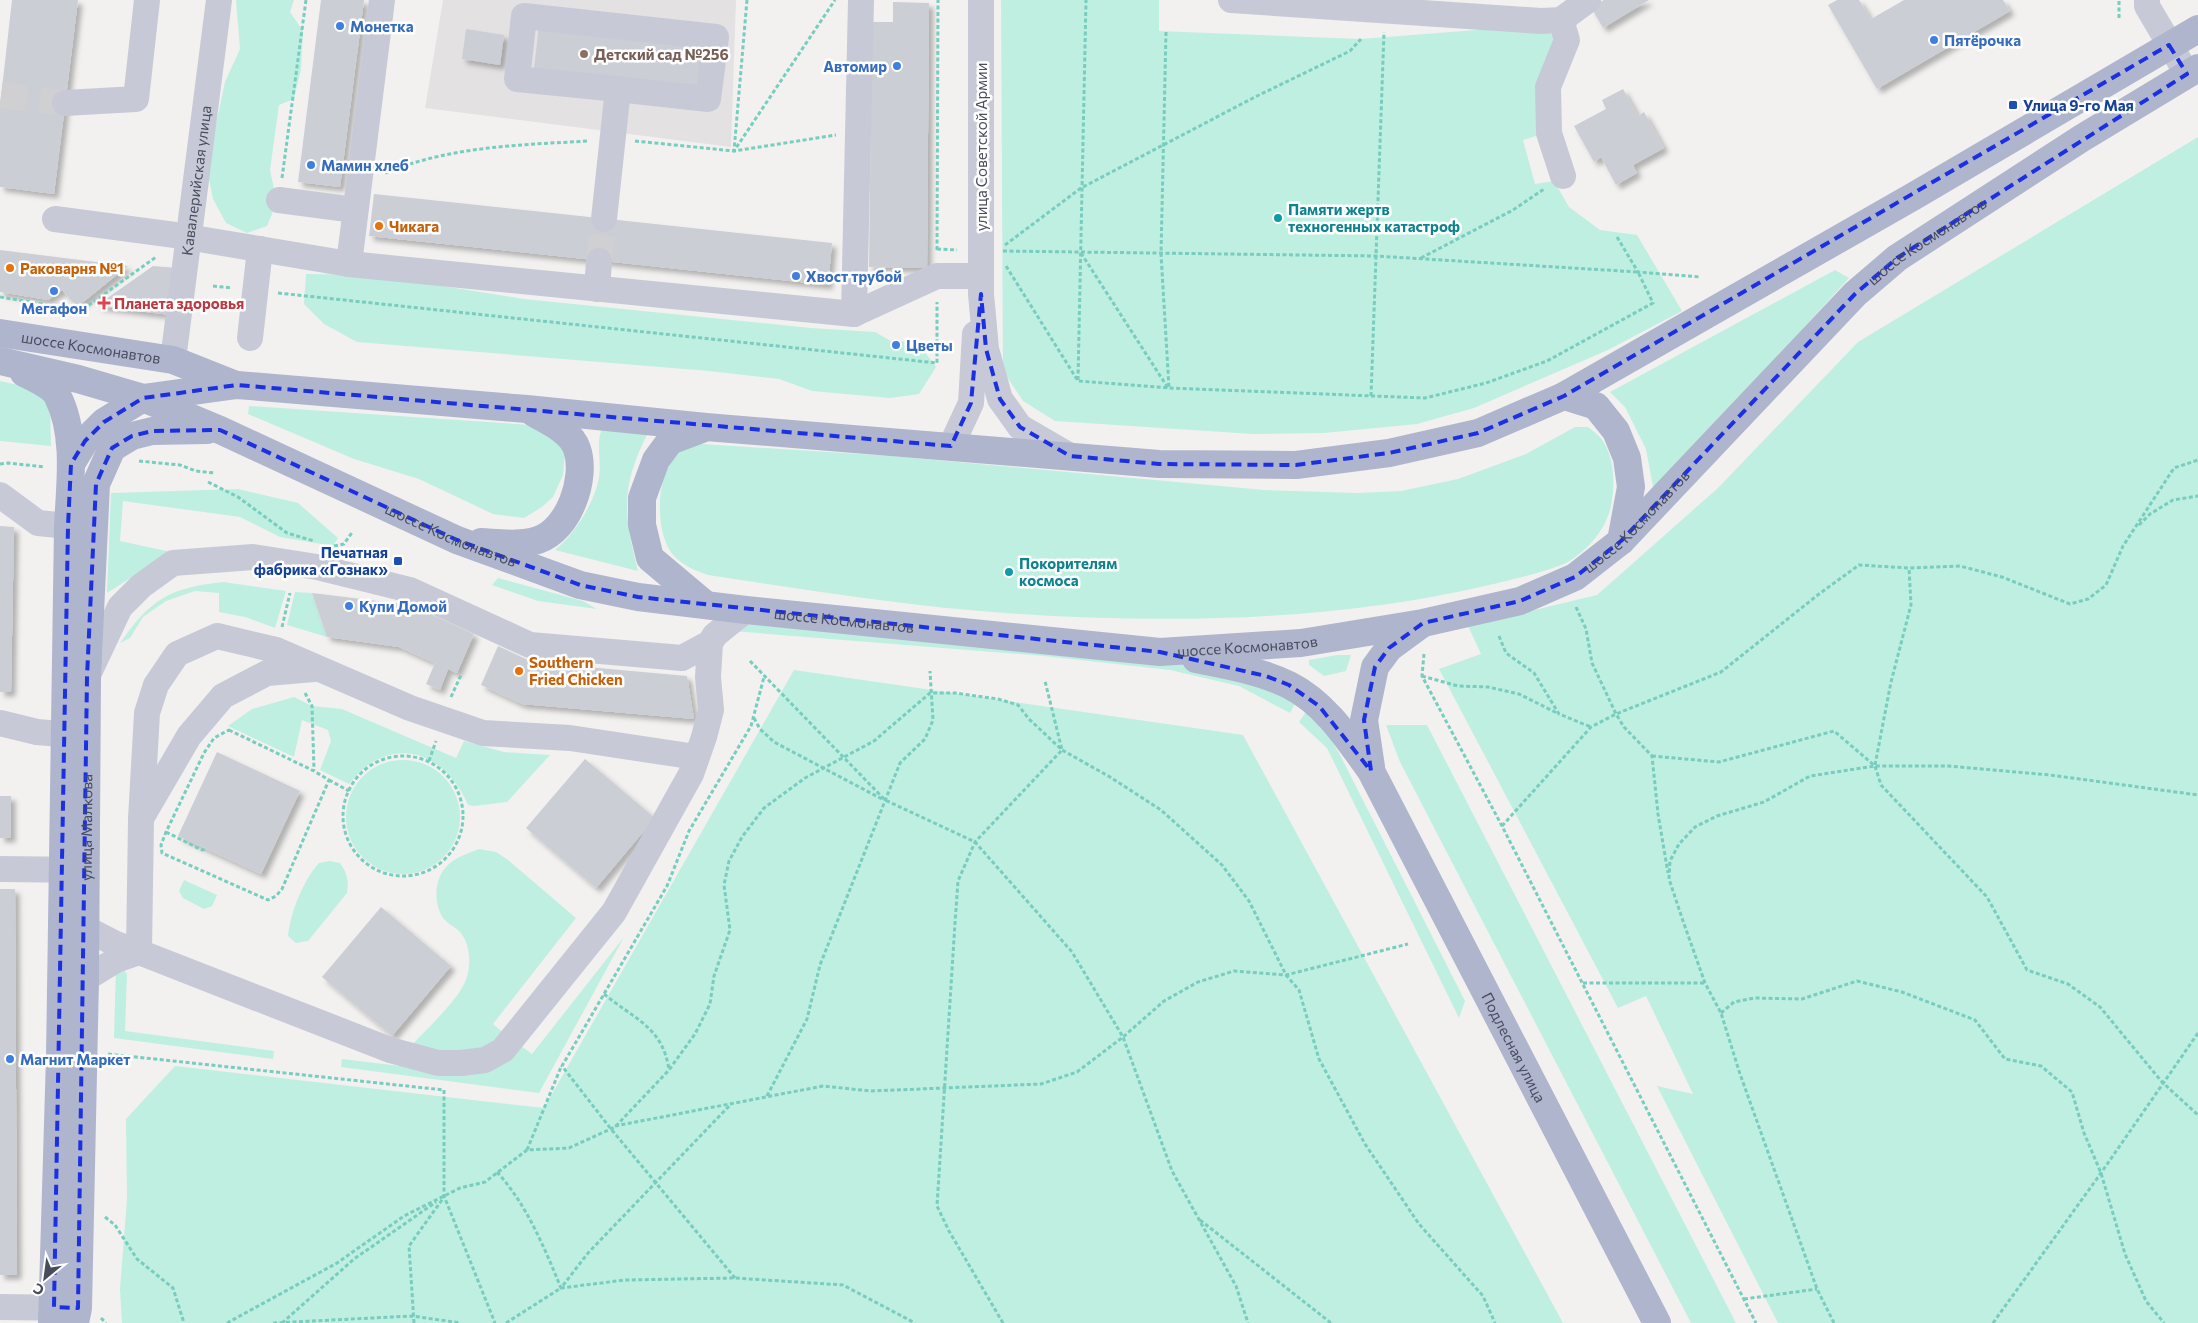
<svg xmlns="http://www.w3.org/2000/svg" width="2198" height="1323" font-family="Commissioner,sans-serif">
	<style>
		.education { fill: #e3e1e2 }
		.green { fill: #bfefe1 }
		.building { fill: #ccced5; filter: url(#shadow) }
		.lines { fill: none; stroke-linecap: round; stroke-linejoin: round }
		.minor-tunnel { stroke: #d0d0d3; stroke-width: 26; stroke-dasharray: 26 13; stroke-linecap: butt }
		.path { stroke: #77cdbf; stroke-width: 3; stroke-dasharray: 4 2.5; stroke-linecap: butt }
		.minor { stroke: #c7cad6; stroke-width: 26 }
		.major { stroke: #b0b5ce; stroke-width: 28 }
		.marked { fill: none; stroke: #1a30e2; stroke-width: 4; stroke-dasharray: 10 6; stroke-linejoin: round }
		.shop-dot { fill: #3f7fe0; stroke: #fff; stroke-width: 2 }
		.education-dot { fill: #8d6e63; stroke: #fff; stroke-width: 2 }
		.transit-dot { fill: #1a4fb4; stroke: #fff; stroke-width: 2 }
		.culture-dot { fill: #0f9aa8; stroke: #fff; stroke-width: 2 }
		.food-dot { fill: #e8710a; stroke: #fff; stroke-width: 2 }
		.health-dot { fill: #e0444e; stroke: #fff; stroke-width: 2 }
		.labels { text-anchor: middle; dominant-baseline: central; stroke-width: 5; stroke-linejoin: round; paint-order: stroke }
		.shop-label { font-size: 15px; font-weight: bold; fill: #366cbe; stroke: #fff; text-anchor: start }
		.education-label { font-size: 15px; font-weight: bold; fill: #785e54; stroke: #fff; text-anchor: start }
		.transit-label { font-size: 15px; font-weight: bold; fill: #164399; stroke: #fff; text-anchor: start }
		.street-label { font-size: 15px; fill: #484c5d; stroke: #fff }
		.culture-label { font-size: 15px; font-weight: bold; fill: #0d838f; stroke: #fff; text-anchor: start }
		.food-label { font-size: 15px; font-weight: bold; fill: #c56008; stroke: #fff; text-anchor: start }
		.health-label { font-size: 15px; font-weight: bold; fill: #be3a42; stroke: #fff; text-anchor: start }
	</style>
	<defs>
		<filter id="shadow"><feDropShadow dx="4.5" dy="4.5" stdDeviation="2.5" flood-color="#0004"/></filter>
	</defs>
	<rect width="100%" height="100%" fill="#f2f1f0"/>
	<!-- education -->
	<polygon class="education" points="443,0 736,0 731,147 425,108"/>
	<!-- green -->
	<g class="green">
		<polygon points="236,0 294,0 290,12 303,31 301,69 294,99 279,105 270,170 277,202 267,226 247,233 226,223 213,199 209,179 214,134 225,82 240,49"/>
		<polygon points="1001,0 1159,0 1159,31 1361,39 1476,30 1542,30 1556,36 1542,134 1523,140 1535,184 1554,181 1569,207 1600,230 1637,235 1682,311 1608,350 1474,408 1417,424 1324,433 1253,434 1055,421 1023,401 1003,371"/>
		<polygon points="2198,137 2198,1323 1778,1323 1657,1086 1693,1094 1646,996 1618,1008 1439,669 1481,654 1468,626 1597,595 1718,488 1858,342"/>
		<polygon points="1835,270 1849,278 1654,492 1646,449 1625,407 1610,392"/>
		<polygon points="306,274 373,275 524,299 811,328 875,332 891,341 917,342 936,367 919,394 890,398 812,391 779,379 709,371 357,342 324,324 304,304"/>
		<polygon points="0,381 36,389 50,402 51,446 0,441"/>
		<polygon points="249,406 547,426 565,454 563,475 553,497 542,507 524,518 493,514 419,479 354,459 248,414"/>
		<path d="M605 424 647 435C620 488 624 515 638 571L555 550C575 534 595 502 599 477 602 459 594 438 605 424Z"/>
		<path d="M1575 427H1588C1593 431 1600 436 1603 441 1615 460 1615 485 1611 506 1606 529 1588 550 1568 562 1553 570 1507 581 1489 585 1334 622 1163 624 1005 613 905 606 807 590 708 575 694 570 684 566 674 556 666 547 663 535 661 524 657 492 663 465 687 443L892 456 1264 490 1358 493 1401 491 1458 479 1526 454Z"/>
		<polygon points="238,489 298,503 338,538 333,546 280,537 240,517 123,501 120,541 171,552 107,593 111,493"/>
		<polygon points="498,578 583,601 597,609 538,601 492,585"/>
		<path d="M223 582 286 591 275 628 245 617 219 612V593L195 591 166 601 143 617 130 638 120 643C151 599 169 588 223 582Z"/>
		<polygon points="295,592 312,593 327,637 287,625"/>
		<polygon points="733,623 1184,662 1298,698 1290,713 1239,686 1170,670 1044,656 732,631"/>
		<polygon points="1337,655 1351,655 1346,671 1324,676 1309,665 1309,660"/>
		<polygon points="794,670 1243,735 1563,1323 122,1323 120,1289 127,1199 126,1119 175,1066 544,1108"/>
		<path d="M294 697 312 706 342 709 456 758 464 741 504 752 550 755 507 802 474 806 468 805C444 749 388 733 349 784L320 770 331 741 328 730 302 720 294 757 228 726 252 709Z"/>
		<polygon points="1308,709 1319,718 1340,755 1465,1001 1459,1018 1327,748 1299,722"/>
		<polygon points="1386,725 1427,725 1736,1323 1691,1323 1400,762"/>
		<circle cx="403" cy="817" r="57"/>
		<path d="M479 849 496 852 508 860 576 918 493 1024 506 1035 496 1045 459 1056 412 1045C428 1027 464 996 468 973 471 959 469 940 458 930 453 926 447 923 443 918 433 902 434 878 448 865 456 857 469 853 479 849Z"/>
		<path d="M330 861 340 863C347 873 349 880 347 893L308 941 296 943 288 936C290 913 303 881 319 863Z"/>
		<polygon points="184,880 217,895 212,906 204,909 183,898 179,891"/>
		<polygon points="624,937 539,1093 341,1067 342,1059 409,1067 521,1046 532,1054"/>
		<polygon points="116,966 123,969 127,974 125,1031 274,1051 273,1059 114,1038"/>
	</g>
	<!-- building -->
	<g class="building">
		<polygon points="12,0 78,0 54,194 0,187 0,106"/>
		<polygon points="321,0 364,0 340,187 298,182"/>
		<polygon points="1604,0 1649,0 1603,28 1591,7"/>
		<polygon points="1837,0 1859,0 1871,19 1904,0 2003,0 2010,11 1877,89 1828,5"/>
		<polygon points="893,2 929,3 927,268 869,267 872,22 893,22"/>
		<polygon points="539,25 704,45 699,88 534,69"/>
		<polygon points="466,29 504,35 500,65 462,59"/>
		<polygon points="1623,89 1638,116 1644,112 1664,148 1633,165 1637,173 1616,185 1601,157 1594,162 1574,126 1606,109 1602,100"/>
		<polygon points="374,194 832,243 828,285 369,236"/>
		<polygon points="0,250 128,266 77,307 62,290 48,300 0,292"/>
		<polygon points="153,266 177,268 171,315 96,306"/>
		<polygon points="0,526 14,527 11,692 0,692"/>
		<polygon points="312,593 411,605 474,634 457,673 448,669 440,690 426,684 435,663 399,647 327,637"/>
		<polygon points="498,646 532,662 687,676 694,719 522,704 481,685"/>
		<polygon points="217,752 300,791 261,874 178,836"/>
		<polygon points="585,759 655,818 596,888 526,828"/>
		<rect x="0" y="796" width="11" height="42"/>
		<polygon points="0,889 15,889 17,1275 0,1275"/>
		<polygon points="381,907 451,966 392,1036 322,977"/>
	</g>
	<g class="lines">
		<!-- minor-tunnel -->
		<g class="minor-tunnel">
			<polyline points="1,95 65,103"/>
			<polyline points="599,261 604,219"/>
		</g>
		<!-- path -->
		<g class="path">
			<polyline points="747,0 734,151 836,135"/>
			<polyline points="2119,18 2119,0"/>
			<polyline points="1166,32 1161,254 1169,388"/>
			<polyline points="635,141 734,151 835,0"/>
			<path d="M385 173C451 146 519 145 589 141"/>
			<polyline points="282,178 306,0"/>
			<polyline points="1617,237 1638,272 1700,277"/>
			<polyline points="1005,245 1081,188 1255,97 1350,51 1361,39"/>
			<polyline points="937,249 957,250"/>
			<polyline points="937,250 938,0"/>
			<polyline points="1003,251 1376,256 1638,272 1653,303 1547,361 1486,383 1425,398 1169,388 1078,381 1006,266"/>
			<polyline points="1081,253 1168,388"/>
			<polyline points="1421,258 1513,210 1544,189"/>
			<polyline points="213,286 232,288"/>
			<polyline points="278,293 937,363 937,302"/>
			<polyline points="0,297 82,310 156,257"/>
			<polyline points="1078,380 1086,0"/>
			<polyline points="1371,396 1384,32"/>
			<polyline points="139,461 180,465 196,471 215,473"/>
			<polyline points="0,464 8,463 45,467"/>
			<polyline points="208,482 238,497 287,533 314,541"/>
			<polyline points="2139,525 2150,514 2173,500 2198,496"/>
			<polyline points="334,546 344,544 353,531"/>
			<polyline points="1576,607 1586,629 1592,663 1616,714 1624,727 1652,756 1658,814 1668,873"/>
			<polyline points="282,627 290,593"/>
			<polyline points="1499,636 1506,653 1534,673 1559,714 1591,727"/>
			<polyline points="1424,654 1422,676 1502,826 1756,1323"/>
			<polyline points="750,661 885,800 975,842 1072,952 1123,1037 1172,1171 1236,1286 1248,1323"/>
			<polyline points="1422,676 1458,686 1488,687 1519,694 1559,714"/>
			<polyline points="305,693 312,706 314,770"/>
			<polyline points="451,697 461,675"/>
			<polyline points="754,718 760,729 774,742 882,799"/>
			<polygon points="229,730 314,771 329,780 282,889 276,896 268,900 162,853 161,845 166,832 204,753 214,738"/>
			<circle cx="403" cy="816" r="60"/>
			<polyline points="1652,756 1719,762 1834,731 1875,766 1881,785 1987,897 2027,970 2068,984 2100,1007 2162,1082 2198,1115"/>
			<polyline points="429,761 436,741"/>
			<polyline points="1875,765 1891,682 1911,605 1909,568"/>
			<polyline points="329,780 349,791"/>
			<polyline points="1502,826 1591,727 1616,714 1721,672 1819,594 1859,565 1909,568 1960,566 2002,577 2070,604 2088,599 2106,585 2123,546 2174,468 2198,460"/>
			<polyline points="166,832 202,850 206,849"/>
			<polyline points="1583,983 1705,983"/>
			<path d="M604 994C634 1019 663 1027 669 1070"/>
			<polyline points="1721,1013 1734,1002 1754,998 1802,999 1857,981 1902,992 1975,1020 2005,1059 2041,1066 2072,1092 2084,1133 2101,1173 2125,1254 2146,1301 2164,1323"/>
			<polyline points="108,1054 444,1090 444,1196 495,1323"/>
			<polyline points="767,1096 807,1019 820,965 900,763 925,739 933,720 930,671"/>
			<polyline points="615,1126 823,1086 871,1091 1041,1084 1077,1072 1123,1037 1164,1001 1198,982 1234,971 1286,975 1408,944"/>
			<polyline points="527,1150 561,1067"/>
			<path d="M497 1172C527 1205 544 1247 561 1288L588 1253 731 1104"/>
			<polyline points="105,1217 115,1225 137,1259 173,1288 184,1323"/>
			<polyline points="1200,1220 1331,1323"/>
			<polyline points="735,1278 611,1129 562,1066 667,886 689,831 751,726 764,677"/>
			<polyline points="1744,1299 1817,1289"/>
			<polyline points="101,1318 106,1323"/>
			<polyline points="227,1323 337,1263 404,1216 460,1188 485,1182 527,1150 569,1148 615,1127 669,1070 695,1034 710,1004 714,976 730,930 724,885 729,861 742,837 764,808 805,778 874,741 930,693 955,693 998,699 1018,705 1029,719 1062,750 1110,777 1161,810 1222,865 1249,901 1286,975 1299,990 1319,1059 1365,1144 1419,1224 1483,1296 1495,1323"/>
			<polyline points="273,1323 412,1316 461,1323"/>
			<polyline points="282,1323 354,1259 436,1202"/>
			<polyline points="414,1323 409,1246 444,1197"/>
			<polyline points="506,1323 561,1288 625,1280 735,1278 843,1285 915,1323"/>
			<polyline points="1003,1323 949,1231 937,1206 955,923 958,881 975,842 1062,750 1045,681"/>
			<polyline points="1834,1323 1817,1289 1740,1074 1721,1013 1705,983 1683,921 1669,879 1670,861 1679,844 1695,827 1717,816 1764,802 1810,776 1875,766 1948,766 2050,775 2198,795"/>
			<polyline points="1993,1323 2101,1173 2198,1033"/>
		</g>
		<!-- minor -->
		<g class="minor">
			<polyline points="981,0 981,294 986,349 1000,399 1020,427 1070,456"/>
			<polyline points="1231,0 1541,21 1561,20 1588,0"/>
			<polyline points="2147,0 2147,6 2187,74"/>
			<polyline points="1561,20 1567,40 1548,87 1549,133 1563,176"/>
			<polyline points="65,103 136,99 147,0"/>
			<polyline points="279,200 355,210"/>
			<polyline points="55,219 175,235 349,264 854,314 937,276 980,276"/>
			<polyline points="604,219 618,89 517,79 524,16 716,37 708,99 618,89"/>
			<polyline points="349,264 382,0"/>
			<polyline points="597,289 599,261"/>
			<polyline points="854,314 861,0"/>
			<polyline points="250,338 260,249"/>
			<path id="s1" d="M173 360 219 0"/>
			<polyline points="951,446 971,403 975,334"/>
			<polyline points="0,495 38,523 68,526"/>
			<polyline points="87,677 120,607 141,586 173,563 253,557 317,567 410,590 530,645 682,658 710,643"/>
			<polyline points="0,723 37,732 85,736"/>
			<polyline points="696,757 570,738 483,733 410,708 276,650 217,636 177,654 156,685 147,713 141,819 139,952 390,1050 438,1063 461,1063 485,1060 503,1050 614,912 691,774 704,737 711,710 708,677 710,643 715,635 746,610"/>
			<polyline points="143,815 189,736 223,696 267,673 314,669"/>
			<polyline points="0,869 84,870"/>
			<polyline points="85,928 116,944 139,952 116,960 85,979"/>
			<polyline points="0,1307 75,1308"/>
		</g>
		<!-- major -->
		<g class="major">
			<path id="s2" d="M0 333 173 360 236 385"/>
			<path id="s3" d="M0 361 78 379 143 398 220 430 457 540 580 585 638 597 746 610 1160 652 1301 643 1423 623 1520 601 1575 577 1621 541 1855 294 1897 258 2082 138 2198 68"/>
			<path d="M24 373C34 378 54 387 58 397 77 435 70 485 68 526L60 1057 52 1323"/>
			<polyline points="1564,396 1596,406 1616,431 1627,458 1631,487 1621,541"/>
			<polyline points="702,429 670,441 656,460 642,498 642,525 650,558 706,605"/>
			<polyline points="71,464 85,441 104,422 143,398 237,385 527,409 706,427 1159,464 1296,465 1389,453 1478,433 1564,396 1914,196 2198,29"/>
			<path d="M481 542C500 543 520 546 538 540 569 530 587 478 577 449 571 431 549 422 534 413"/>
			<path id="s4" d="M1196 659C1226 665 1261 671 1289 685 1325 703 1348 739 1371 771L1657 1323"/>
			<polyline points="1371,767 1364,720 1375,667 1389,648 1419,626"/>
			<path id="s5" d="M75 1323 78 1308 85 979 87 677 96 484 112 448 132 436 152 431 207 430"/>
		</g>
	</g>
	<!-- marked area -->
	<path class="marked" d="M2169 45 2187 74 1897 258 1855 294 1621 541 1575 577 1520 601 1423 623 1389 648 1375 667 1364 720 1371 771 1319 706 1289 685 1266 676 1160 652 638 597 580 585 457 540 220 430 152 431 132 436 112 448 96 484 87 677 78 1308 54 1307 68 526 71 464 85 441 104 422 143 398 237 385 951 446 971 403 981 294 986 349 1000 399 1020 427 1070 456 1159 464 1296 465 1389 453 1478 433 1564 396Z"/>
	<!-- markers -->
	<g class="shop-dot">
		<circle cx="340" cy="26" r="5"/>
		<circle cx="1934" cy="40" r="5"/>
		<circle cx="897" cy="66" r="5"/>
		<circle cx="311" cy="165" r="5"/>
		<circle cx="796" cy="276" r="5"/>
		<circle cx="54" cy="291" r="5"/>
		<circle cx="896" cy="345" r="5"/>
		<circle cx="349" cy="606" r="5"/>
		<circle cx="10" cy="1059" r="5"/>
	</g>
	<circle class="education-dot" cx="584" cy="54" r="5"/>
	<g class="transit-dot">
		<rect x="2008" y="100" width="10" height="10" rx="2.5"/>
		<rect x="393" y="556" width="10" height="10" rx="2.5"/>
	</g>
	<g class="culture-dot">
		<circle cx="1278" cy="218" r="5"/>
		<circle cx="1009" cy="572" r="5"/>
	</g>
	<g class="food-dot">
		<circle cx="379" cy="226" r="5"/>
		<circle cx="10" cy="268" r="5"/>
		<circle cx="519" cy="671" r="5"/>
	</g>
	<path class="health-dot" d="M101.5 295.5h5v5h5v5h-5v5h-5v-5h-5v-5h5z"/>
	<g class="labels">
		<!-- shop labels -->
		<g class="shop-label">
			<text x="350" y="26">Монетка</text>
			<text x="1944" y="40">Пятёрочка</text>
			<text x="887" y="66" text-anchor="end">Автомир</text>
			<text x="321" y="165">Мамин хлеб</text>
			<text x="806" y="276">Хвост трубой</text>
			<text x="54" y="308" text-anchor="middle">Мегафон</text>
			<text x="906" y="345">Цветы</text>
			<text x="359" y="606">Купи Домой</text>
			<text x="20" y="1059">Магнит Маркет</text>
		</g>
		<!-- education labels -->
		<g class="education-label">
			<text x="594" y="54">Детский сад №256</text>
		</g>
		<!-- transit labels -->
		<g class="transit-label">
			<text x="2023" y="105">Улица 9-го Мая</text>
			<text x="388" y="552" text-anchor="end">Печатная<tspan x="388" dy="17">фабрика «Гознак»</tspan></text>
		</g>
		<!-- street labels -->
		<g class="street-label">
			<text transform="translate(981 147) rotate(-90)">улица Советской Армии</text>
			<text stroke="none"><textPath href="#s1" startOffset="181">Кавалерийская улица</textPath></text>
			<text stroke="none"><textPath href="#s3" startOffset="2120">шоссе Космонавтов</textPath></text>
			<text stroke="none"><textPath href="#s2" startOffset="92">шоссе Космонавтов</textPath></text>
			<text stroke="none"><textPath href="#s3" startOffset="1715">шоссе Космонавтов</textPath></text>
			<text stroke="none"><textPath href="#s3" startOffset="485">шоссе Космонавтов</textPath></text>
			<text stroke="none"><textPath href="#s3" startOffset="890">шоссе Космонавтов</textPath></text>
			<text stroke="none"><textPath href="#s3" startOffset="1295">шоссе Космонавтов</textPath></text>
			<text stroke="none"><textPath href="#s5" startOffset="496">улица Малкова</textPath></text>
			<text stroke="none"><textPath href="#s4" startOffset="528">Подлесная улица</textPath></text>
		</g>
		<!-- culture labels -->
		<g class="culture-label">
			<text x="1288" y="209">Памяти жертв<tspan x="1288" dy="17">техногенных катастроф</tspan></text>
			<text x="1019" y="563">Покорителям<tspan x="1019" dy="17">космоса</tspan></text>
		</g>
		<!-- food labels -->
		<g class="food-label">
			<text x="389" y="226">Чикага</text>
			<text x="20" y="268">Раковарня №1</text>
			<text x="529" y="662">Southern<tspan x="529" dy="17">Fried Chicken</tspan></text>
		</g>
		<!-- health labels -->
		<g class="health-label">
			<text x="114" y="303">Планета здоровья</text>
		</g>
	</g>
	<!-- north arrow -->
	<g transform="translate(45 1278) rotate(209)" stroke="#ffffff" stroke-width="4" paint-order="stroke">
	<path d="M0-4L9 19L0 12L-9 19Z" fill="#484c5d"/>
	<text y="-8" font-size="14" font-weight="bold" text-anchor="middle" fill="#484c5d">С</text>
	</g>
</svg>
